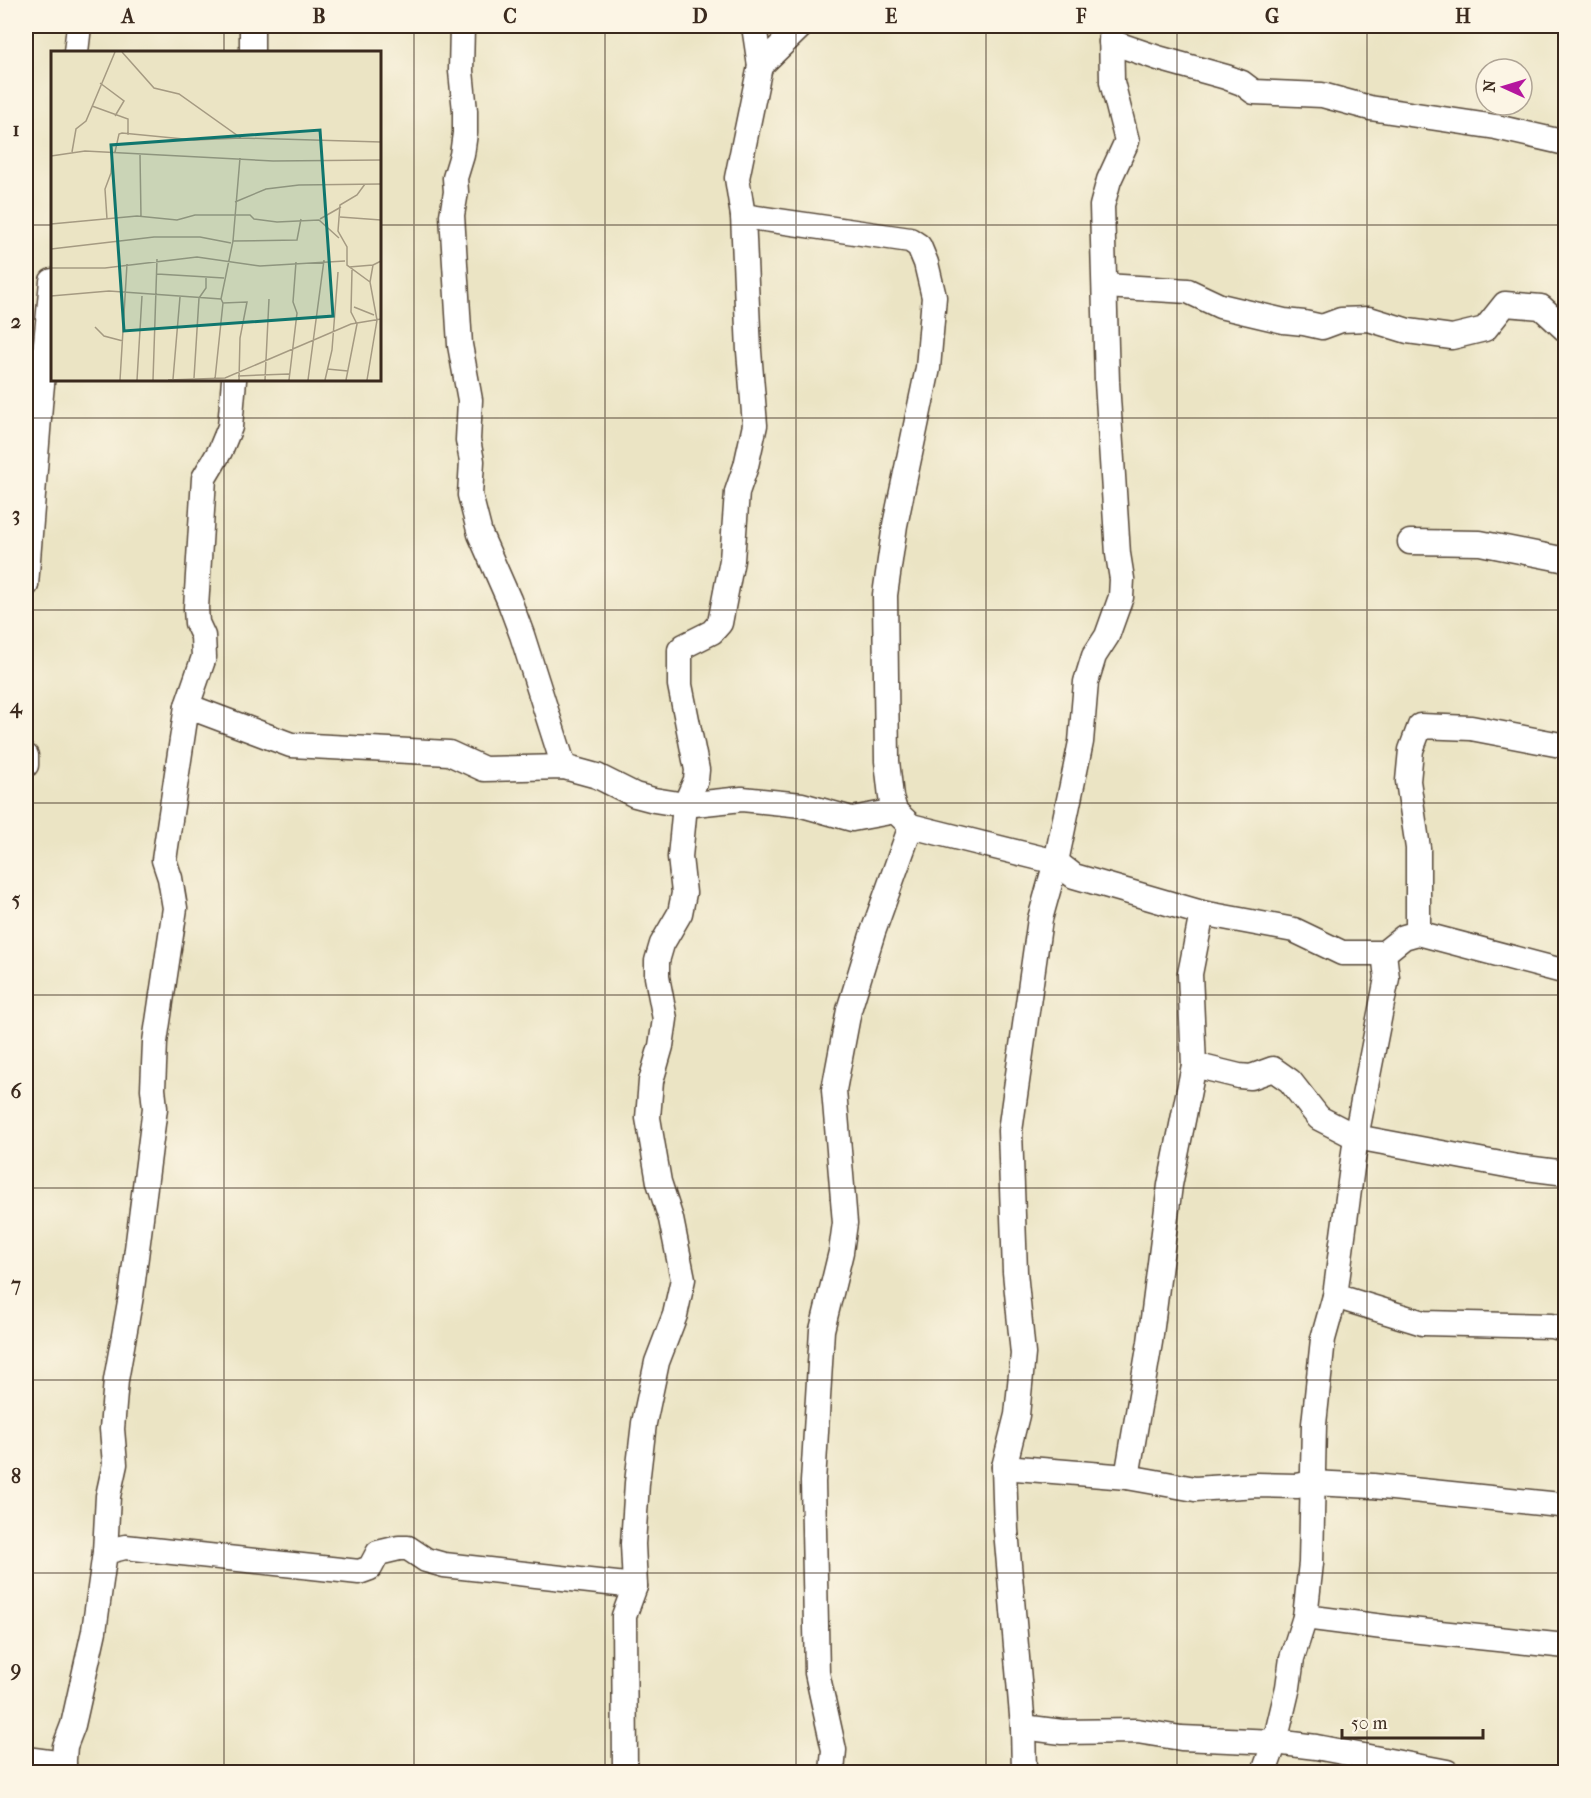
<svg xmlns="http://www.w3.org/2000/svg" width="1591" height="1798" font-family="'IM FELL French Canon',serif">
	<style>
		.lines { fill: none; stroke-linecap: round; stroke-linejoin: round }
		.minor-casing { stroke: #554637; stroke-width: 27 }
		.minor { stroke: #fff; stroke-width: 24 }
		.grid { fill: none; stroke: #3b2a1e; stroke-width: 1.5; stroke-opacity: 0.55 }
		.inset-road { fill: none; stroke: #a59a82; stroke-width: 1.5 }
		.view { fill: #0f766e; fill-opacity: 0.15; stroke: #0f766e; stroke-width: 3 }
		.inset-edge { fill: none; stroke: #3b2a1e; stroke-width: 3 }
		.neatline { fill: none; stroke: #3b2a1e; stroke-width: 2 }
		.grid-label { font-size: 20px; text-anchor: middle; font-weight: bold; fill: #3b2a1e }
	</style>
	<rect width="100%" height="100%" fill="#fcf5e5"/>
	<filter id="ink" filterUnits="userSpaceOnUse"><feTurbulence type="fractalNoise" baseFrequency=".0167" numOctaves="2"/><feDisplacementMap in="SourceGraphic" scale="12" xChannelSelector="R" yChannelSelector="G"/><feConvolveMatrix kernelMatrix="1 2 1 2 8 2 1 2 1" color-interpolation-filters="sRGB"/></filter>
	<filter id="wash" filterUnits="userSpaceOnUse"><feTurbulence type="fractalNoise" baseFrequency=".008" numOctaves="4" result="noise"/><feDisplacementMap in="SourceGraphic" scale="24" xChannelSelector="R" yChannelSelector="G"/><feGaussianBlur stdDeviation="1.35" result="paint"/><feColorMatrix in="noise" values="0 0 0 0 0 0 0 0 0 0 0 0 0 0 0 0 0 1.4 0 .05"/><feComposite in="paint" operator="in"/></filter>
	<g filter="url(#wash)">
		<rect width="100%" height="100%" fill="#ebe4c4"/>
	</g>
	<g filter="url(#ink)">
		<g class="lines">
			<!-- minor casing -->
			<g class="minor-casing">
				<g id="minor">
					<polyline points="252,26 252,52"/>
					<polyline points="462,26 461,71 465,111 465,133 462,155 455,178 456,192 452,215 460,345 470,400 468,440 472,461 470,495 480,534 509,600 522,635 564,767"/>
					<polyline points="754,26 760,66"/>
					<polyline points="1111,42 1158,58 1226,77 1242,83 1254,92 1322,95 1370,108 1496,127 1566,143"/>
					<polyline points="76,52 79,26"/>
					<polyline points="743,216 910,240 919,246 926,263 934,297 928,368 895,525 885,595 887,761 891,797 895,811"/>
					<polyline points="1105,286 1188,291 1220,306 1284,321 1304,323 1322,327 1341,320 1369,319 1408,331 1452,337 1485,329 1505,304 1541,307 1566,330"/>
					<polyline points="1410,542 1480,543 1566,560"/>
					<polyline points="26,585 40,405 52,281"/>
					<polyline points="187,706 291,745 449,753 484,769 564,767 597,776 635,795 654,800 685,805 742,799 802,805 852,819 895,811 911,826 1056,862 1074,876 1202,913 1294,930 1342,953 1384,953 1404,937 1418,933 1418,848 1408,781 1411,750 1420,726 1471,728 1566,746"/>
					<polyline points="26,756 26,765"/>
					<polyline points="1418,933 1566,972"/>
					<polyline points="1194,1065 1239,1076 1251,1077 1273,1069 1290,1081 1319,1118 1356,1137 1517,1167 1566,1173"/>
					<polyline points="1335,1296 1423,1323 1551,1326 1566,1329"/>
					<polyline points="1004,1467 1127,1477 1195,1489 1257,1485 1297,1486 1312,1483 1373,1486 1560,1505 1566,1508"/>
					<polyline points="1127,1477 1150,1342 1170,1185 1194,1065 1190,974 1202,913"/>
					<polyline points="105,1552 125,1547 359,1572 370,1568 378,1553 399,1548 408,1548 426,1560 444,1565 635,1586"/>
					<polyline points="1305,1617 1391,1628 1566,1646"/>
					<polyline points="1023,1727 1062,1732 1137,1731 1181,1738 1275,1742 1316,1747 1447,1772"/>
					<polyline points="26,1759 64,1764"/>
					<polyline points="63,1772 65,1746 73,1725 94,1631 105,1552 108,1496 115,1464 112,1429 116,1380 131,1296 155,1108 153,1089 155,1042 175,908 170,878 164,860 187,706 204,657 203,636 197,623 196,608 204,478 220,451 230,427 234,380"/>
					<polyline points="625,1772 624,1616 635,1586 633,1544 637,1483 644,1423 657,1362 675,1315 683,1279 671,1219 659,1182 648,1118 651,1081 661,1046 665,1019 657,977 657,961 662,944 680,913 684,893 680,857 685,805 696,780 697,770 680,685 680,650 684,646 712,632 720,623 732,560 737,492 746,466 755,425 749,351 743,216 737,178 760,66 801,26"/>
					<polyline points="832,1772 834,1750 817,1673 813,1482 822,1330 841,1252 845,1223 834,1090 849,1010 873,932 911,826"/>
					<polyline points="1024,1772 1023,1727 1006,1530 1004,1467 1017,1415 1023,1354 1015,1272 1010,1131 1040,919 1056,862 1081,742 1086,682 1094,656 1107,636 1121,597 1122,579 1118,554 1107,382 1102,206 1109,180 1127,141 1112,82 1111,26"/>
					<polyline points="1264,1772 1275,1742 1288,1687 1292,1658 1305,1617 1311,1563 1314,1424 1323,1339 1335,1296 1356,1137 1387,978 1384,953"/>
				</g>
			</g>
			<!-- minor -->
			<use href="#minor" class="minor"/>
		</g>
	</g>
	<!-- grid -->
	<path class="grid" d="M224 26V52M414 26V1772M605 26V1772M796 26V1772M986 26V1772M1177 26V1772M1367 26V1772M26 225H52M380 225H1566M224 380V1772M26 418H1566M26 610H1566M26 803H1566M26 995H1566M26 1188H1566M26 1380H1566M26 1573H1566"/>
	<!-- overview -->
	<g transform="translate(51 51)">
		<rect width="330" height="330" fill="#ebe4c4"/>
		<path class="inset-road" d="M71 1 103 37 128 43 190 87 330 91M49 32 73 50 64 65M41 55 77 68V84M21 101 25 78 35 70 64 1M64 101 68 83 71 82 143 89 190 87M89 104 90 166M0 105 34 100 222 110 330 109M314 133 306 144 289 154 287 180 296 196V214L319 231M184 151 215 138 248 134 330 133M289 166 330 169M56 168 54 138 60 122 61 101M269 168 290 156M0 173 86 165 126 169 144 164H199L203 168 226 171 268 169 288 187M182 190 246 189 250 168M0 198 103 186H149L180 192M298 216 322 214M0 217H54L146 206 209 215 294 210M106 223 173 227M0 245 58 240 170 248 172 252 196 251 189 287 188 329M170 248 182 190 189 107M303 256 323 264M44 276 53 285 72 290M276 318 297 320M187 325 238 323M143 327 148 247 155 237V227M122 328 129 246M164 328 172 252M69 329 76 213M86 329 91 245M102 329 106 208M117 329 174 327 300 273 330 268M214 329 218 248M238 329 246 262 242 251 245 211M257 329 273 209M274 329 281 299 287 221M295 329 306 273 300 261 301 219M316 329 326 269 319 231 322 214 330 210"/>
		<path class="view" d="M269 79 282 265 73 280 60 94Z"/>
		<rect width="330" height="330" class="inset-edge"/>
	</g>
	<!-- margin -->
	<rect width="1591" height="1798" fill="none" stroke="#fcf5e5" stroke-width="66"/>
	<!-- north arrow -->
	<g transform="translate(1504 87) rotate(274)"><circle r="28" fill="#fcf5e5" stroke="#afa495" stroke-width="1.5"/>
	<path d="M0-4.5L10 22L0 15L-10 22Z" fill="#b5179e"/>
	<text y="-9" font-size="16" font-weight="bold" text-anchor="middle" fill="#3b2a1e">N</text>
	</g>
	<!-- scale -->
	<path d="M1342 1729v9h141v-9" fill="none" stroke="#3b2a1e" stroke-width="3"/>
	<text x="1351" y="1729" font-size="18" fill="#3b2a1e" stroke="#fcf5e5" stroke-width="4.5" paint-order="stroke">50 m</text>
	<rect x="33" y="33" width="1525" height="1732" class="neatline"/>
	<g class="grid-label">
		<text x="128" y="23">A</text>
		<text x="319" y="23">B</text>
		<text x="510" y="23">C</text>
		<text x="700" y="23">D</text>
		<text x="891" y="23">E</text>
		<text x="1081" y="23">F</text>
		<text x="1272" y="23">G</text>
		<text x="1463" y="23">H</text>
		<text x="16" y="136">1</text>
		<text x="16" y="328">2</text>
		<text x="16" y="521">3</text>
		<text x="16" y="713">4</text>
		<text x="16" y="906">5</text>
		<text x="16" y="1098">6</text>
		<text x="16" y="1291">7</text>
		<text x="16" y="1483">8</text>
		<text x="16" y="1676">9</text>
	</g>
</svg>
